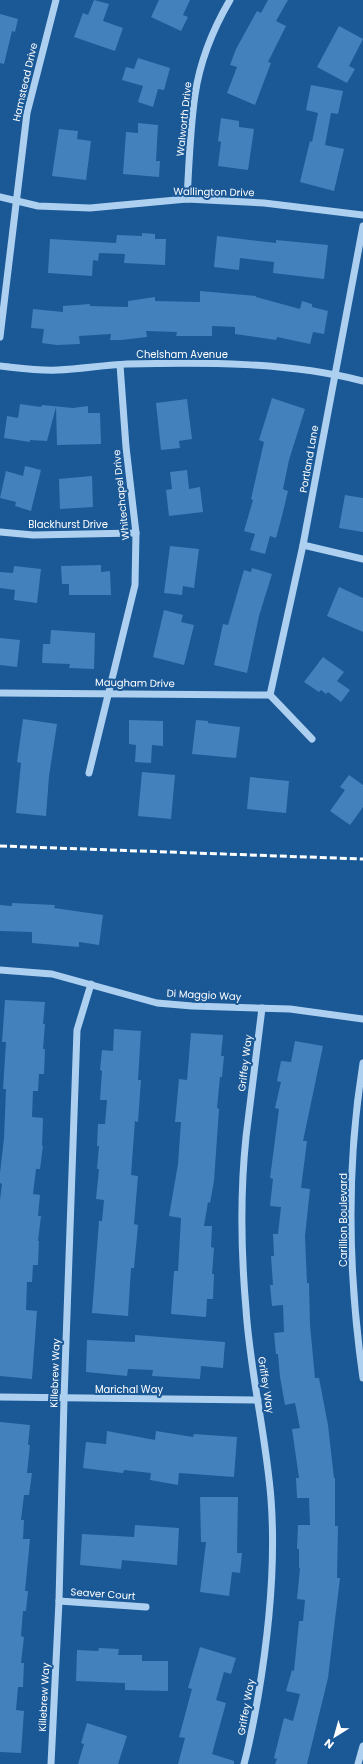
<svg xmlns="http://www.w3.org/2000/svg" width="363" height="1764" font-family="Poppins,sans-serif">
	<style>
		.building { fill: #4381bd }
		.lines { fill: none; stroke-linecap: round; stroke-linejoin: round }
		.minor { stroke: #add0f0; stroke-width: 7 }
		.rail { stroke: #fff; stroke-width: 3; stroke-dasharray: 7 3; stroke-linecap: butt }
		.labels { text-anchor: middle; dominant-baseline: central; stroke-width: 4; stroke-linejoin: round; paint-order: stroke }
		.street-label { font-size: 10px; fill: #fff; stroke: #1a5896 }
	</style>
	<rect width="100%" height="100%" fill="#1a5896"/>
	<!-- building -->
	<g class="building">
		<polygon points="94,0 109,4 103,21 123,28 115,51 74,37 83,13 88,15"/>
		<polygon points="159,0 190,0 183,15 188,17 181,31 151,17"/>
		<polygon points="268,0 288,0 276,21 286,26 268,62 271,63 255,105 227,93 237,67 230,65 236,49 257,11 261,13"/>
		<polygon points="0,14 18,19 15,32 12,31 4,64 0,63"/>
		<polygon points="339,26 363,39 349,66 355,69 347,83 317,67"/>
		<polygon points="138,58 170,68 164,90 158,89 153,107 138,102 143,86 122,80 126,67 134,69"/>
		<polygon points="311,85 343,91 338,114 331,113 325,145 344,149 334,191 300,182 310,141 312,142 318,113 306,110"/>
		<polygon points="221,118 239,121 239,127 254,129 248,170 218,166 221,142 218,141"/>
		<polygon points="138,123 158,125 156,161 160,161 159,177 123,174 126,132 138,133"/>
		<polygon points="59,129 78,131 77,139 91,141 86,180 52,176"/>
		<polygon points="142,233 155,234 155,239 166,239 165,265 124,263 125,254 99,253 98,261 93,260 92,276 48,273 50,239 116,243 117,235 142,236"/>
		<polygon points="217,236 276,243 276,240 328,245 324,279 273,273 274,262 240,258 239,270 214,267"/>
		<polygon points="200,291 256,296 256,297 300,309 302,301 312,304 312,307 328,311 324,334 313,332 310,344 277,337 276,340 235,334 235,327 212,326 212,336 176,336 177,332 146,331 147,337 121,340 110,340 111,334 79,336 80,344 57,345 42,343 44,329 31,328 33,309 63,312 63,306 90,304 90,306 128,307 128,301 155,297 155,301 200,302"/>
		<polygon points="272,398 305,409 289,460 283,489 288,491 282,516 276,538 270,536 265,554 250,550 255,534 244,531 253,500 251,499 264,442 259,440"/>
		<polygon points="187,399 192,439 179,441 180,448 161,450 156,403"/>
		<polygon points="20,404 41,407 42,405 73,408 88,406 88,413 100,413 101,444 57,445 56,407 47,441 30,440 30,442 4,438 7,416 18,418"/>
		<polygon points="25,466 41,470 31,511 15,506 16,502 0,498 6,471 23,476"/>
		<polygon points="187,470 189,489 200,487 203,512 169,516 166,490 172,489 170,472"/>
		<polygon points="92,476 93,507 60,509 59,479"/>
		<polygon points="345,495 363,498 363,532 339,528"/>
		<polygon points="170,546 199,549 194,588 183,586 182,595 164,593"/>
		<polygon points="101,565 101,572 110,571 111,595 69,595 69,584 62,584 61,566"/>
		<polygon points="14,566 41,569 37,603 14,600 15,590 0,588 0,572 13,573"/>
		<polygon points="252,568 272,574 259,616 247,673 214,665 223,624 228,625 244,570 251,572"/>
		<polygon points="339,587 363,598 363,632 327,616"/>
		<polygon points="164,610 183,615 181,622 194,625 184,665 153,657"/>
		<polygon points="51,630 95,633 94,669 69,668 70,664 42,663 43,644 50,644"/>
		<polygon points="0,638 20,640 17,667 0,665"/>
		<polygon points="323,657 344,672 337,681 350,690 341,702 328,692 326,694 321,690 319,692 304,682"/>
		<polygon points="23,719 57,724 49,776 46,816 16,813 21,763 17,762"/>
		<polygon points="129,720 163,721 163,746 152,745 151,763 135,762 136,745 129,744"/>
		<polygon points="196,720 208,721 208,723 240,727 236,758 192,754"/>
		<polygon points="142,772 175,775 171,819 138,816"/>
		<polygon points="349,775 363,785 363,807 350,825 330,811 345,790 340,787"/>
		<polygon points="250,777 289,781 286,813 247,809"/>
		<polygon points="12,903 55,905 54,908 103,915 99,945 79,942 79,947 32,943 32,932 0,931 0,905 12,906"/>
		<polygon points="5,1000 45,1002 43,1024 45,1024 43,1049 45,1049 44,1074 39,1074 38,1091 33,1091 32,1117 43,1118 42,1146 43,1146 40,1169 36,1169 33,1194 40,1195 38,1216 41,1216 38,1241 39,1241 38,1265 33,1265 32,1282 27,1282 26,1310 37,1311 32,1379 0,1376 0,1200 2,1184 0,1183 0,1173 4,1138 6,1089 3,1089 6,1042 2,1042"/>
		<polygon points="114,1029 141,1031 138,1080 141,1080 138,1122 135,1121 131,1175 138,1176 134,1224 138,1225 134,1268 131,1268 128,1316 92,1313 99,1221 102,1221 104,1200 96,1199 99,1169 97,1169 99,1146 97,1146 98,1124 105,1124 107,1100 100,1100 102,1071 100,1070 102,1050 113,1051"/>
		<polygon points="191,1033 223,1035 221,1056 224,1056 222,1077 220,1077 217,1108 219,1109 214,1181 210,1203 208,1202 204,1226 212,1226 211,1247 214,1248 212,1274 214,1274 213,1299 207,1299 206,1317 171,1314 174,1271 178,1271 181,1218 169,1216 178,1164 181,1122 175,1122 179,1079 187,1080"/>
		<polygon points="295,1041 323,1046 303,1141 307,1141 301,1188 310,1189 305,1236 307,1283 309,1283 310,1325 315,1378 319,1378 328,1425 334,1478 335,1478 335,1526 338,1526 337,1578 340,1578 328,1678 307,1764 275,1764 277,1759 274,1758 284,1718 293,1721 300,1694 286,1691 292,1670 294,1671 299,1621 303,1621 305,1600 297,1599 300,1568 299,1568 299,1549 297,1549 298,1525 310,1525 309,1498 297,1498 296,1478 299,1478 292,1429 300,1428 295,1403 285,1405 280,1377 278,1354 276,1354 274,1333 284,1332 283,1305 272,1306 270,1285 273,1285 271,1256 274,1256 273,1234 278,1234 281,1207 270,1206 273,1179 270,1178 279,1109 275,1108 281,1082 277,1081 281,1061 291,1062"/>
		<polygon points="135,1335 225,1342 223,1368 201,1366 200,1379 152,1376 153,1370 128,1369 127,1376 86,1372 87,1340 135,1342"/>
		<polygon points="0,1422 30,1425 28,1445 30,1445 27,1473 32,1473 29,1495 24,1495 21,1520 24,1520 23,1539 30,1539 25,1591 28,1591 26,1611 23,1611 21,1636 24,1637 21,1663 24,1663 23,1687 18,1687 16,1710 24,1711 21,1753 0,1752"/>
		<polygon points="107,1431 155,1440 156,1431 193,1437 194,1434 237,1437 234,1477 179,1473 178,1485 150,1480 151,1473 124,1470 123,1473 83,1468 86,1442 106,1444"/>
		<polygon points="200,1497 238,1497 237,1553 242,1553 240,1573 232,1572 229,1596 200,1592 206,1542 201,1542"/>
		<polygon points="135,1525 179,1528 177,1565 122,1560 121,1569 80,1565 82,1534 134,1537"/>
		<polygon points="200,1647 236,1658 231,1674 224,1672 216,1700 226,1703 212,1754 234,1761 234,1764 178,1764 185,1738 179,1737 192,1689 188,1688"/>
		<polygon points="99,1648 119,1649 118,1655 142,1655 142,1661 168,1661 168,1691 125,1690 125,1683 76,1681 77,1650 98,1651"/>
		<polygon points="87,1723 127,1736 118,1764 78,1764 84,1744 81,1743"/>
	</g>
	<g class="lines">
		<!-- minor -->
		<g class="minor">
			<polyline points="0,197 38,206 90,208 187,199 264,203 363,215"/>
			<path d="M187 199C189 165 190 129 195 95 200 61 213 29 230 0"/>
			<polyline points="0,337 27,113 56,0"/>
			<path d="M0 366C19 368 39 371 58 370 81 369 104 365 127 364 205 362 287 362 363 381"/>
			<polyline points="0,532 33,535 136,533"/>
			<polyline points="303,545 363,559"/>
			<polyline points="0,693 270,695"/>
			<polyline points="270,695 303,545 363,226"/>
			<polyline points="270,695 312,739"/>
			<polyline points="89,773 135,585 136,533 126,447 120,365"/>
			<polyline points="0,970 52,974 157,1003 192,1006 290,1009 363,1019"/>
			<path d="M363 1063C346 1167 348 1273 363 1378"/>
			<polyline points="0,1397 258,1400"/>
			<polyline points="59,1601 146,1607"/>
			<polyline points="51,1764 59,1601 64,1399 77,1030 91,984"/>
			<path d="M244 1764C250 1742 254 1719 258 1697 269 1632 276 1565 271 1499 266 1435 250 1372 246 1309 241 1252 240 1194 246 1137 251 1094 257 1051 262 1008"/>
			<polyline points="358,1764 363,1746"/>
		</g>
		<!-- rail -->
		<polyline class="rail" points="0,846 363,859"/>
	</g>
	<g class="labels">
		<!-- street labels -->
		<g class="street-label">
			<text transform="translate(25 82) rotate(-77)">Hamstead Drive</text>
			<text transform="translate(184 119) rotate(-84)">Walworth Drive</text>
			<text transform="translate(214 192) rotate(1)">Wallington Drive</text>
			<text x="182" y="354">Chelsham Avenue</text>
			<text transform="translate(309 459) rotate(-80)">Portland Lane</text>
			<text transform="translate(121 495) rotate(-96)">Whitechapel Drive</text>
			<text x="68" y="524">Blackhurst Drive</text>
			<text transform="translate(135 683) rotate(1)">Maugham Drive</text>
			<text transform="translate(204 995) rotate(3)">Di Maggio Way</text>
			<text transform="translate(245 1063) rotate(-83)">Griffey Way</text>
			<text transform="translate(343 1220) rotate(-90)">Carillion Boulevard</text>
			<text transform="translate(55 1373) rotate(-88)">Killebrew Way</text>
			<text transform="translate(266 1385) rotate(81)">Griffey Way</text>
			<text x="129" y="1389">Marichal Way</text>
			<text transform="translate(103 1594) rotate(4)">Seaver Court</text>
			<text transform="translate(44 1697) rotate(-87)">Killebrew Way</text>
			<text transform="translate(246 1707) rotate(-80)">Griffey Way</text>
		</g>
	</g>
	<!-- north arrow -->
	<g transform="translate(335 1736) rotate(217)" stroke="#1a5896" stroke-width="3" paint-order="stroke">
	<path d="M0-3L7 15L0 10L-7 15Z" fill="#ffffff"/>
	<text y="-6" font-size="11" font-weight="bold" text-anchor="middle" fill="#ffffff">N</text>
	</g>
</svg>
